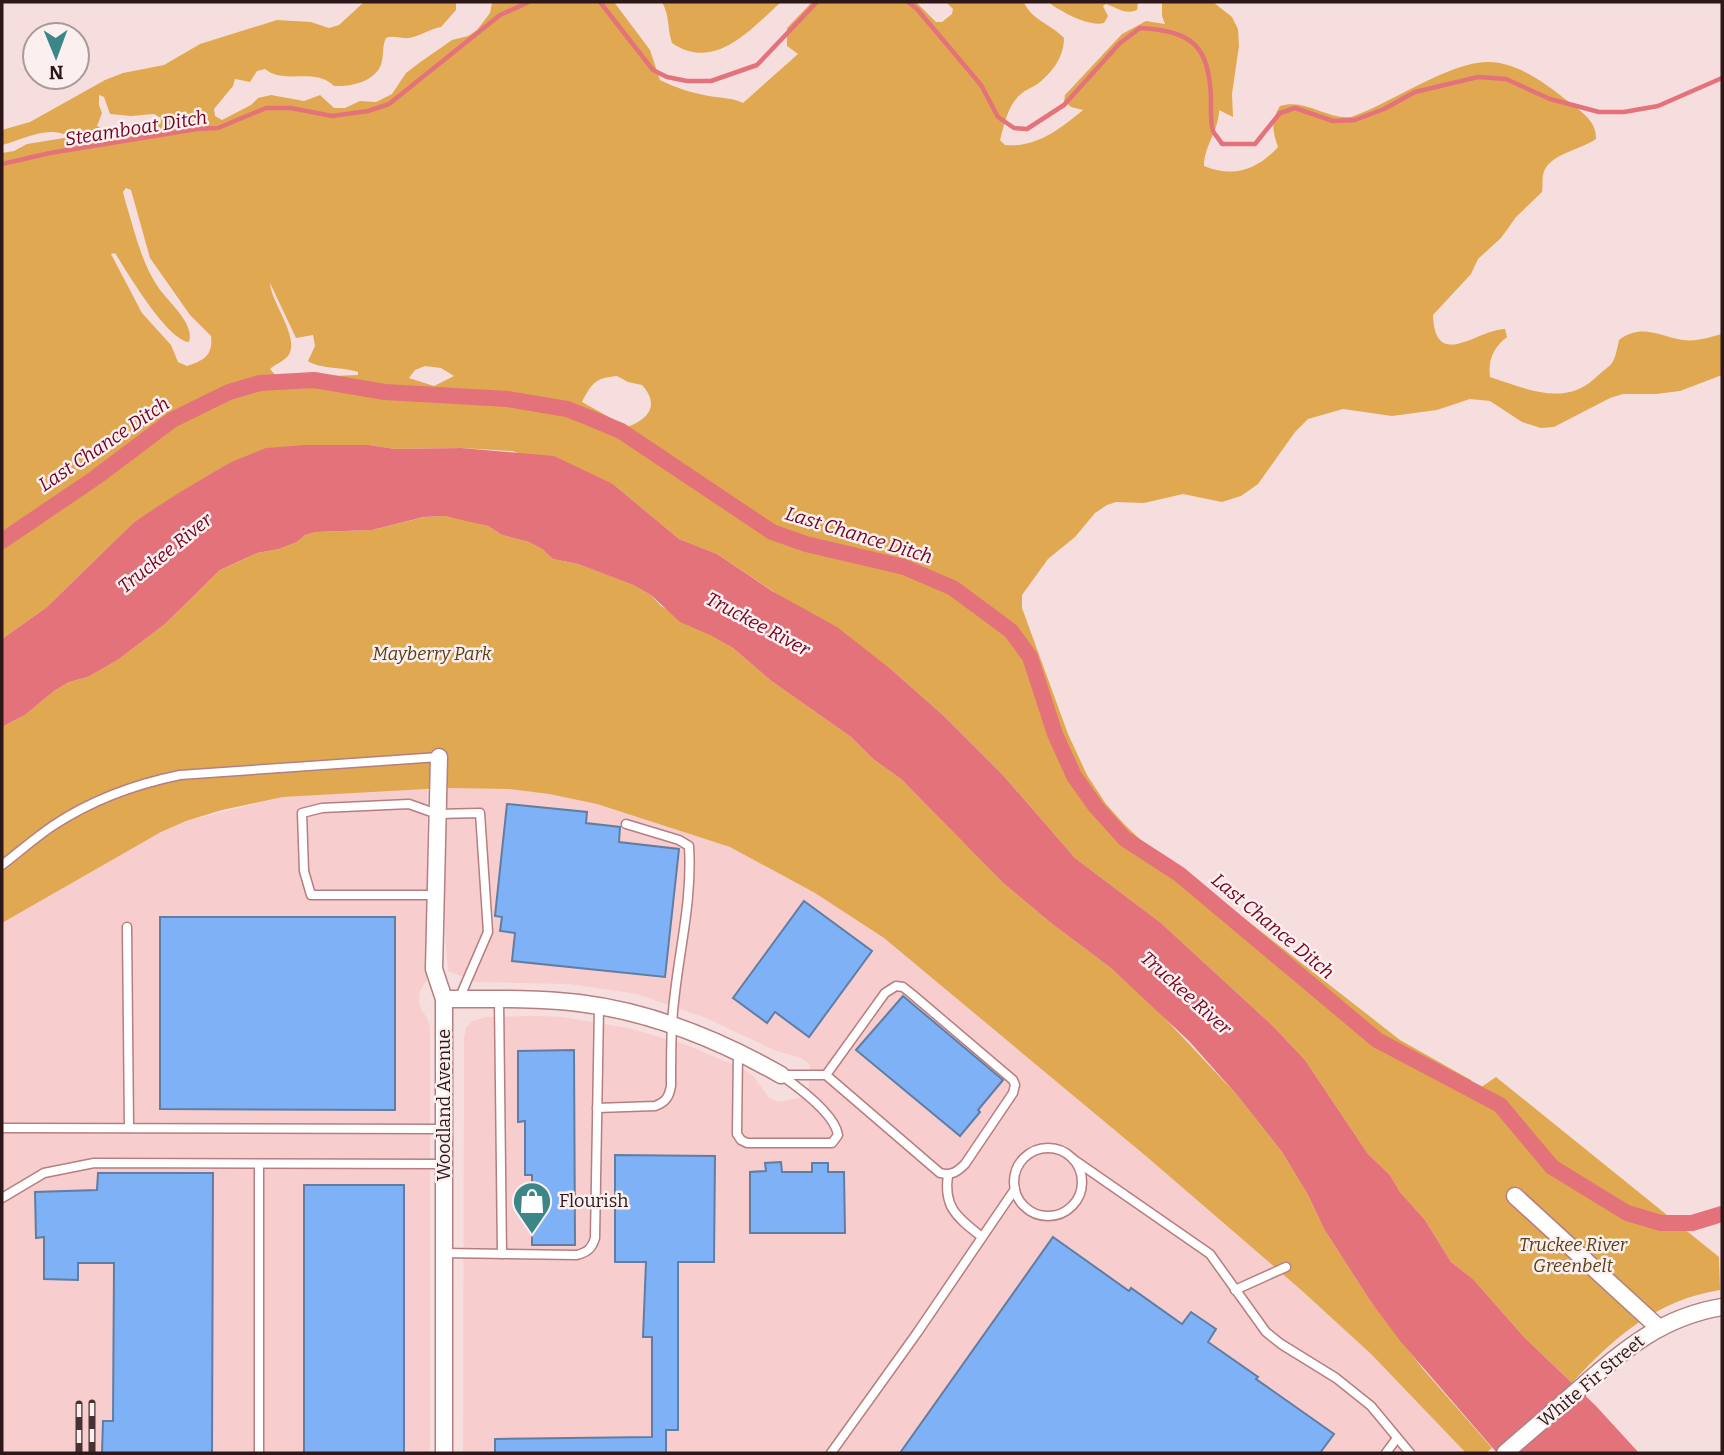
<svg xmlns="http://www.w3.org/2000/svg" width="1724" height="1455" font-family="Bitter,serif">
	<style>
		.built { fill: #f7cdce }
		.green { fill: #e0a951; fill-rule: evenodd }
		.water { fill: #e4727b }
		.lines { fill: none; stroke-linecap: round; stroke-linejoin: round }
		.stream { stroke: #e4727b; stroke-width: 4.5 }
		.canal { stroke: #e4727b; stroke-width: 16 }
		.building { fill: #7eb1f6; stroke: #607da4; stroke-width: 2 }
		.service-casing { stroke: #b57e80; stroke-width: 11 }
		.minor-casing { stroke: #b57e80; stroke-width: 19 }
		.service { stroke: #fff; stroke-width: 8 }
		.minor { stroke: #fff; stroke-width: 16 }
		.rail-casing { stroke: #473132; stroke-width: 7 }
		.rail { stroke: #fbefef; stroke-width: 4.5; stroke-dasharray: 13; stroke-linecap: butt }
		.labels { text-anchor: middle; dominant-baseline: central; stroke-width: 5; stroke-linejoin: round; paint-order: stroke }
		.park-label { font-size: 18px; font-style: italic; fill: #593e13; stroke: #fbefef }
		.street-label { font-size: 18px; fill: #2d1718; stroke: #fbefef }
		.poi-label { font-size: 18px; fill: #2d1718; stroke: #fbefef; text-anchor: start }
		.water-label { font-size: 19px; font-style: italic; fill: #710320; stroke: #fbefef }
	</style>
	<rect width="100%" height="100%" fill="#f7dede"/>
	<!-- built -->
	<g class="built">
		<polygon points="444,788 509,789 549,794 597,804 730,847 815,893 884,938 1147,1157 1300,1289 1371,1354 1466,1453 463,1453 464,1038 466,1027 473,1021 486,1017 539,1016 563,1017 628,1028 687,1045 743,1069 754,1077 769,1098 778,1102 800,1098 808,1090 811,1070 808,1063 799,1057 776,1051 706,1018 637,994 570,984 477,982 448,971 445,934"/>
		<polygon points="427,789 427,980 420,991 419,1000 420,1007 428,1020 430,1028 430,1453 2,1453 2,923 161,832 186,821 283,797"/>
	</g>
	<!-- green -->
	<g class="green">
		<path d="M364 2H456V10L441 27C430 29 420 36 409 38 400 39 395 35 386 38 382 46 384 52 382 61 378 81 352 87 334 86 315 67 284 85 265 69L257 71 250 82 235 79 233 86 214 109 215 116 222 120 251 105 258 98 271 95 304 101 320 95 334 108H345L360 101 376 102 392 94 406 73 419 63 452 40 468 36 477 30 490 13 492 2H614L650 50 660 80C676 88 692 93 709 96 721 98 733 98 743 103L798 54 787 46V28L812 2H916L936 22H942L952 14 953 9 946 2H1024C1031 20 1051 24 1064 38 1064 58 1051 74 1036 85 1031 88 1025 90 1021 94 1008 104 1004 125 1000 140L1005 145C1036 148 1060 129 1083 110L1071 107 1064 101 1065 95 1122 34 1146 21 1165 24 1162 16V2H1213L1232 17 1238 29 1239 46 1232 94 1233 117 1219 110C1219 130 1204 146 1204 166 1234 178 1257 170 1278 147 1272 130 1271 121 1280 106 1305 98 1325 119 1351 117 1390 104 1450 61 1489 62 1516 62 1545 83 1565 99 1578 109 1597 120 1596 139 1581 150 1547 154 1543 175 1542 180 1543 186 1542 192L1516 217 1501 238 1478 259 1471 274 1433 315C1435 372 1478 329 1505 329L1507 337C1493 348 1488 360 1490 377 1524 388 1564 407 1594 379 1614 361 1613 368 1619 340 1641 323 1659 336 1683 340 1696 342 1710 337 1722 334V375L1680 391 1656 394H1623L1610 398 1554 427 1541 428 1522 422 1490 401 1470 399 1437 410 1392 416 1343 409 1308 419 1295 432 1258 484 1241 496 1222 502 1183 494 1144 503 1116 502 1107 505 1095 513 1075 537 1048 559 1022 595V608L1068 734 1087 775 1106 804 1124 824 1147 846 1194 879 1400 1040 1471 1080 1477 1090 1496 1077 1719 1257 1720 1290C1657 1300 1614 1337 1572 1383L1524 1337 1473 1279 1451 1262 1425 1220 1400 1192 1390 1175 1368 1154 1305 1060 1273 1026 1161 923 1075 858 1002 774 944 716 893 671 717 554 679 539 613 484 512 451 461 448 395 449 369 445 229 463 134 522 47 607 2 639V153L14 151 27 144 70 137C49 124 22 140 2 145V130L30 122 105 80 123 73 164 65 200 44 277 20 311 22 329 28 339 25ZM99 95 104 97 110 114 131 116 154 114 161 118 159 124C152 126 148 124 142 125 126 128 112 134 97 126L102 113 99 105ZM126 188 131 190 150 258 190 315 211 336C213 355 205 360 187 366L178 362 171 345 142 313 111 254 115 253C127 272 167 340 189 342 195 323 168 302 158 287 141 262 134 229 125 200L123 192ZM270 283 296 338 313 335 315 346 308 361C319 369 344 367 358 372V375L278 378 270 369C275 364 283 362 288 356 301 338 271 303 270 283ZM425 366 441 368 454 376 434 386 409 378 415 370ZM617 376 628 382 642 385C660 405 649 419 627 427L582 402C592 383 595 378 617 376Z"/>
		<path d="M662 2H781C750 30 715 72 672 43 667 28 670 16 662 2Z"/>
		<path d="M1048 2H1138L1137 10C1125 15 1118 8 1106 4L1103 6 1108 16 1104 23C1088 27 1060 11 1048 2Z"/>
		<polygon points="445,516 467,520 488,526 502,535 529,542 542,549 553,559 578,564 633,585 651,595 661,606 733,648 770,680 851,737 873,759 901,779 1002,882 1051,923 1112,969 1157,1010 1237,1095 1282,1152 1308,1195 1324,1229 1371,1302 1423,1369 1492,1448 1486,1453 1466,1453 1371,1354 1300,1289 1147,1157 884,938 815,893 730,847 597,804 549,794 509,789 444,788 283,797 222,810 186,821 161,832 2,923 2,727 25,715 54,691 69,682 88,677 119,659 165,624 220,570 240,561 257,553 279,549 297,542 305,535 316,532 372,530 425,517"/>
	</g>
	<!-- water -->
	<polygon class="water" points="305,445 369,445 395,449 461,448 554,456 613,484 679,539 717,554 772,591 837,627 893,671 944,716 1002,774 1075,858 1161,923 1273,1026 1305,1060 1368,1154 1390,1175 1400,1192 1425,1220 1451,1262 1473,1279 1524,1337 1596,1406 1639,1453 1497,1453 1401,1342 1371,1302 1324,1229 1308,1195 1282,1152 1237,1095 1189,1041 1112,969 1051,923 1002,882 901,779 873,759 851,737 770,680 733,648 710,635 680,622 651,595 633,585 578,564 553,559 542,549 529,542 502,535 488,526 445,516 424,517 372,530 316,532 305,535 297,542 279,549 257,553 220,570 165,624 119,659 88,677 69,682 54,691 25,715 2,727 2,639 47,607 134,522 177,494 229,463 266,448"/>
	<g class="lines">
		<!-- stream -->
		<g class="stream">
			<polyline points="600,2 653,70 667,77 687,81 711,81 757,65 817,2"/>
			<path d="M908 2 917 9 981 85 998 117 1014 128 1027 129 1064 105 1120 43 1140 28C1193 31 1209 46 1211 98 1211 107 1210 121 1213 131 1215 135 1220 140 1222 144H1255L1280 113 1295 108 1333 121 1355 120 1384 109 1415 92 1478 77 1506 79 1550 99 1599 112H1624L1658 106 1722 78"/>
			<polyline points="2,164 50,153 197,129 218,128 266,108 291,108 332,116 368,111 389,104 500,15 529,2"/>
		</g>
		<!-- canal -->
		<polyline class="canal" points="2,541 95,478 172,420 229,392 260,383 314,380 385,392 507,399 567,409 590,418 621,431 772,532 806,544 904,567 953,588 1011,631 1030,657 1055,734 1074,776 1096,807 1125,839 1179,874 1377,1040 1500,1105 1552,1167 1627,1213 1661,1223 1692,1223 1722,1214"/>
	</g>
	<!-- building -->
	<g class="building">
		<polygon points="507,804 587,812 586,823 620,827 619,842 679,849 665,977 512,961 515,933 500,931 502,917 495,916"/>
		<polygon points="804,901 872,951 809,1037 775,1012 767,1023 733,998"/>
		<polygon points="160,917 395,917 395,1110 160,1109"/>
		<polygon points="903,996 1003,1080 978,1110 980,1112 960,1136 856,1050"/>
		<polygon points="574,1050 575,1245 532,1245 532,1175 525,1175 525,1121 518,1122 518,1051"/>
		<polygon points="615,1155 715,1156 714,1262 678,1262 678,1430 666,1430 666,1453 495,1453 495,1439 652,1437 652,1337 643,1337 646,1262 615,1262"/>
		<polygon points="781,1162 782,1172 812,1172 812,1163 828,1163 828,1172 844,1172 845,1233 750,1233 750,1172 766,1171 765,1163"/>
		<polygon points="98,1173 213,1173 212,1453 102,1453 103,1421 113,1421 114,1263 78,1263 78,1280 44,1279 44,1237 36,1238 35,1192 97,1190"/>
		<rect x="304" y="1185" width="100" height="268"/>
		<polygon points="1053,1237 1129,1291 1131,1288 1182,1324 1191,1312 1216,1329 1208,1342 1258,1377 1256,1379 1334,1434 1320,1453 900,1453"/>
	</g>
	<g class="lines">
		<!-- service casing -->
		<g class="service-casing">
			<g id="service">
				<path d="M2 865C19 852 36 837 54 825 92 800 136 784 180 775L439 757"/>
				<polyline points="436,895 311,895 304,871 302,813 322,808 409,804 437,814 480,813 488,932 459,999"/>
				<polyline points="127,927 129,1128"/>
				<polyline points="499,1000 502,1254"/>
				<path d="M738 1051 737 1134 741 1140 747 1143H832L838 1135C835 1114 798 1087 781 1075"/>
				<path d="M781 1075H826L940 1173C951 1176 957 1172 965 1164L1013 1093 1015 1085 1013 1080 913 995 903 987 896 986 885 993 826 1075"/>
				<path d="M597 1108 655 1106C666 1102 669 1097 671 1086 671 1066 671 1045 672 1025 675 965 693 907 689 846L679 840 626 824"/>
				<polyline points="2,1128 444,1129"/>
				<circle cx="1048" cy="1182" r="34"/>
				<polyline points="1073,1159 1210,1254 1266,1332 1281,1344 1336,1378 1371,1406 1410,1453"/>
				<polyline points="259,1164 259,1453"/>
				<path d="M948 1175C943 1208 958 1218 982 1237"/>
				<polyline points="2,1198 44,1173 94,1163 444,1164"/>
				<path d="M444 1253 577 1255C588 1252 592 1248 595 1238L599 1007"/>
				<polyline points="1235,1290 1286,1267"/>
				<polyline points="831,1453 917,1333 1015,1189"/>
				<polyline points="1386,1453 1397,1438"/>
			</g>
		</g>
		<!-- minor casing -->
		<g class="minor-casing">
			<g id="minor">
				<polyline points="439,757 434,969 444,999 444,1453"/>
				<path d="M444 999C489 999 534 998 579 1003 652 1012 718 1039 781 1075"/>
				<polyline points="1515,1196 1659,1328"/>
				<path d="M1505 1453C1529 1432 1554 1411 1579 1389 1624 1350 1661 1317 1722 1307"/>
			</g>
		</g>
		<!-- service -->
		<use href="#service" class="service"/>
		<!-- minor -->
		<use href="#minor" class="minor"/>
		<!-- rail casing -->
		<g class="rail-casing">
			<g id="rail">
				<polyline points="92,1403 92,1453"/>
				<polyline points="79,1404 79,1453"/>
			</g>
		</g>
		<!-- rail -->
		<use href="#rail" class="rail"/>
	</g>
	<!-- icons -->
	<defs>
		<g id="shop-pin" transform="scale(2.0125)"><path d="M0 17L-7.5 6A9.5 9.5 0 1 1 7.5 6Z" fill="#3d8687" stroke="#fbefef"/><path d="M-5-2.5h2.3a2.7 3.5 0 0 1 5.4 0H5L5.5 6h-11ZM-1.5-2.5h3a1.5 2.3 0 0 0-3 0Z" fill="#fff"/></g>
	</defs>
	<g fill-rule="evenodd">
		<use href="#shop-pin" x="532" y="1201"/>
	</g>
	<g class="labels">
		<!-- park labels -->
		<g class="park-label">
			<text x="432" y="654">Mayberry Park</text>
			<text x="1573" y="1245">Truckee River<tspan x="1573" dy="21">Greenbelt</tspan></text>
		</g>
		<!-- street labels -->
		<g class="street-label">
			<text transform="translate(444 1105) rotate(-90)">Woodland Avenue</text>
			<text transform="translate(1591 1381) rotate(-40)">White Fir Street</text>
		</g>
		<!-- poi labels -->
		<g class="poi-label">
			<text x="559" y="1201">Flourish</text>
		</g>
		<!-- water labels -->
		<g class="water-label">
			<text transform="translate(136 128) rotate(-9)">Steamboat Ditch</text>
			<text transform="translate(104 444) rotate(-34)">Last Chance Ditch</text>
			<text transform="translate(859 535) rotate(17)">Last Chance Ditch</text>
			<text transform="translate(165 553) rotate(-39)">Truckee River</text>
			<text transform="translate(758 624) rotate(28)">Truckee River</text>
			<text transform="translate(1273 926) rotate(40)">Last Chance Ditch</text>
			<text transform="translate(1186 993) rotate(42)">Truckee River</text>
		</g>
	</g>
	<!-- border -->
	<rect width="1724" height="1455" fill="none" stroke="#2d1718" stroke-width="7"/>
	<!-- north arrow -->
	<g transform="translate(56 56) rotate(179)"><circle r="33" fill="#fbefef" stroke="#a99999" stroke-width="2"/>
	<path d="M0-5L12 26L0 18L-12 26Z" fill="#3d8687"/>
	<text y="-10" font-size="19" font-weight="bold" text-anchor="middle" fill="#2d1718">N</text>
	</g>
</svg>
